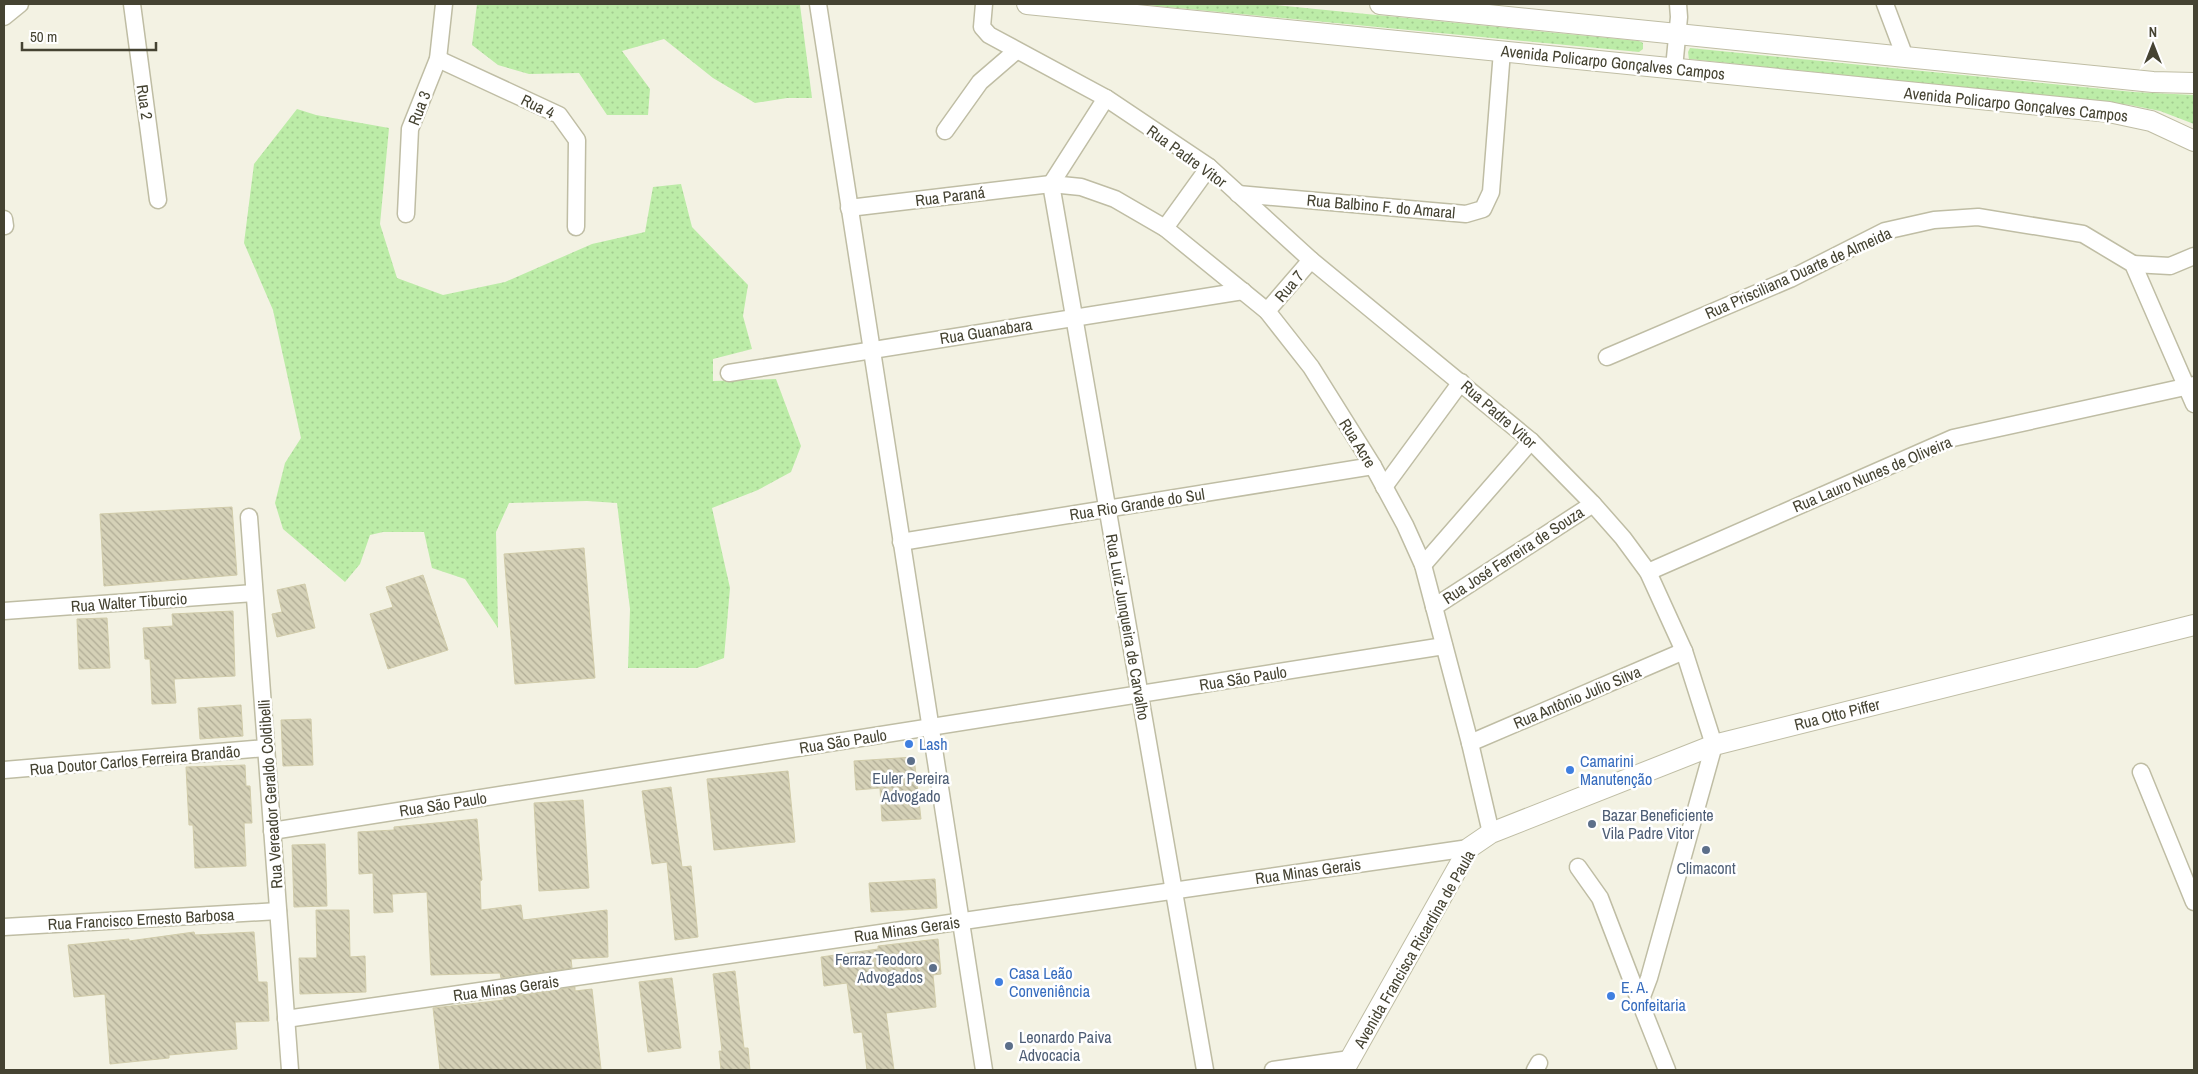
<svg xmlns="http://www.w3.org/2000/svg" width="2198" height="1074" font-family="'Archivo Narrow',sans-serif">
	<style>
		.grass { fill: url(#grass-dots) }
		.building { fill: url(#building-back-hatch); stroke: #d1ccaa }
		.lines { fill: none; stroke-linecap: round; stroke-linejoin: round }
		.minor-casing { stroke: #bfbda4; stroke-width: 19 }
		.tertiary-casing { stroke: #bfbda4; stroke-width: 22 }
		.minor { stroke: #fff; stroke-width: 16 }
		.tertiary { stroke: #fff; stroke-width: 20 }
		.shop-dot { fill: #3f7fe0; stroke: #fff; stroke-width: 2 }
		.service-dot { fill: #5c6f8a; stroke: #fff; stroke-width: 2 }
		.labels { text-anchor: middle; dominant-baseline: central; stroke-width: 5; stroke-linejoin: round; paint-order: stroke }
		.street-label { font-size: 16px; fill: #454332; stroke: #fff }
		.shop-label { font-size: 16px; fill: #366cbe; stroke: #fff; text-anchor: start }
		.service-label { font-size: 16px; fill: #4e5e75; stroke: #fff }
	</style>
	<defs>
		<pattern id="grass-dots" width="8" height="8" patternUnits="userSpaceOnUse" patternTransform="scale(1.25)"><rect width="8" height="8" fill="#bceca7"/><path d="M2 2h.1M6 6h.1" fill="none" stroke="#a3cc90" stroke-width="1.8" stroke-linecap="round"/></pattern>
		<pattern id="building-back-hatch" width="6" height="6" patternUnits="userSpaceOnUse" patternTransform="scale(1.25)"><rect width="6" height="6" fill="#d5d1b7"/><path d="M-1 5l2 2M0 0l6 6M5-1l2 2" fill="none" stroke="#afab95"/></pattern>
	</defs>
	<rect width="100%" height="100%" fill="#f3f2e3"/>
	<!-- grass -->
	<g class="grass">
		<polygon points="477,4 800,5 812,98 787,98 755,103 713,78 664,39 622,51 650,89 648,115 607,115 579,73 529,74 498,65 472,45"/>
		<polygon points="1136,4 1264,4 1639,41 1643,43 1643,49 1639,52"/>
		<polygon points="1690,48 2134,92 2194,95 2194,124 2160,111 2130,105 1689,59 1688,52"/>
		<polygon points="297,109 316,115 389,128 380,224 397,278 443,295 505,282 592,244 645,232 653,187 681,184 692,227 748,285 743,316 752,349 713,359 713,381 776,379 801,446 791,472 758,490 712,508 730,588 724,658 697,668 628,668 630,609 617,503 587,501 509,503 496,532 498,628 465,579 432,568 424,532 383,532 370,535 360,564 345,582 283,529 275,503 285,463 301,438 273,310 244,243 254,164"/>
	</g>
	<!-- building -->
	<g class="building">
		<polygon points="232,507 237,575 104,586 100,514"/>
		<polygon points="584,548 595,678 515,684 504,554"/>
		<polygon points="423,575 448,650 388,669 370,614 393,607 386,587"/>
		<polygon points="305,584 315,628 277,637 272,614 282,612 277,590"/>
		<polygon points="233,611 235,676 174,679 176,703 152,704 150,659 145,659 143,628 173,626 172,614"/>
		<polygon points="107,618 110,668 79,669 77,619"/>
		<polygon points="241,705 243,736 200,739 198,708"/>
		<polygon points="311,719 313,765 283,766 281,720"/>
		<polygon points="914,757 921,819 882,821 880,788 856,790 854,761"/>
		<polygon points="245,765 246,786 250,786 252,823 244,823 246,866 195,868 193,825 189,825 186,767"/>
		<polygon points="788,771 795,842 714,850 707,779"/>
		<polygon points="671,787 682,867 691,866 698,937 675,940 667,862 652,864 642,791"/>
		<polygon points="583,800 589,888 539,891 534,803"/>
		<polygon points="477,819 482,880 480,881 481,910 521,905 523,920 607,910 608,957 571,959 572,968 501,978 500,973 431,975 427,892 392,894 393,912 374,913 373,873 359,874 358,832 394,830 394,827"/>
		<polygon points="325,844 327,906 294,907 292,845"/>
		<polygon points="935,879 937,908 871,912 869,883"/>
		<polygon points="316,910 349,910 350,957 365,956 366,992 300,994 299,958 317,958"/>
		<polygon points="194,932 195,935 254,932 258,982 267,982 269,1021 235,1022 237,1049 169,1055 169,1058 110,1064 105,994 74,997 68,945 129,939 129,941"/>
		<polygon points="938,939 941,974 933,975 936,1007 886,1013 894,1070 867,1070 862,1032 854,1033 847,983 824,986 821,957 878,949 878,946"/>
		<polygon points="735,971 744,1048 748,1048 750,1070 721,1070 719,1051 722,1051 713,974"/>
		<polygon points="672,978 681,1048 648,1052 639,982"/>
		<polygon points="575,987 575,991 592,989 601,1069 440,1070 433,1008 504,1000 503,998"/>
	</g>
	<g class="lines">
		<!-- minor casing -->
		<g class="minor-casing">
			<g id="minor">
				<polyline points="132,4 158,200"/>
				<polyline points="818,4 984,1070"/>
				<polyline points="984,4 982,27 989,35 1106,98 1209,167 1311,260 1531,441 1593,504 1623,538 1648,572 1684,651 1714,745 1649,978 1640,1002 1667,1070"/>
				<polyline points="1885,4 1905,57"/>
				<polyline points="4,17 20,4"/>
				<polyline points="438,59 559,115 577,140 576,227"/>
				<polyline points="1674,68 1679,17 1678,4"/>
				<polyline points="945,131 980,82 1016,51"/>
				<polyline points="1051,184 1205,1070"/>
				<polyline points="1051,184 1106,98"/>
				<polyline points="1238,194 1466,214 1483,209 1491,192 1502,51"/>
				<polyline points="849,208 1051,184 1081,187 1115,199 1165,228 1267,311 1311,367 1373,466 1405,525 1423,565 1470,743 1491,833"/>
				<polyline points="406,214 410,129 438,59 444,4"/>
				<polyline points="4,219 5,226"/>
				<polyline points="1165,228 1209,167"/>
				<polyline points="2133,264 2170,266 2194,256"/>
				<polyline points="1267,311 1311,260"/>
				<polyline points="1607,357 1790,279 1885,231 1934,220 1978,217 2083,234 2133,264 2194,404"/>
				<polyline points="729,373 1243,291"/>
				<polyline points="1384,487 1461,382"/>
				<polyline points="249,517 290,1070"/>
				<polyline points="901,542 1373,466"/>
				<polyline points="1423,565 1531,441"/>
				<polyline points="1648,572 1953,438 2194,385"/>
				<polyline points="1434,607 1593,504"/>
				<polyline points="4,611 254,593"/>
				<polyline points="1470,743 1684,651"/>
				<polyline points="4,770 266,748"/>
				<polyline points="2141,772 2194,902"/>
				<polyline points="272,831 1444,646"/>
				<polyline points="1578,867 1600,898 1640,1002"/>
				<polyline points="4,927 278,911"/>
				<polyline points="286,1019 1469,848"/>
				<polyline points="1273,1070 1350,1059"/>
				<polyline points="1535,1070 1539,1063"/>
			</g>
		</g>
		<!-- tertiary casing -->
		<g class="tertiary-casing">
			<g id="tertiary">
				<polyline points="1027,4 2109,112 2151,121 2194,141"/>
				<polyline points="1380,4 2153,82 2194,83"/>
				<polyline points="1344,1070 1469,848 1491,833 1714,745 2194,625"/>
			</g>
		</g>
		<!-- minor -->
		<use href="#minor" class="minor"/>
		<!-- tertiary -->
		<use href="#tertiary" class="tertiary"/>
	</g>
	<!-- markers -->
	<g class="shop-dot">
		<circle cx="909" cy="744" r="5"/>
		<circle cx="1570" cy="770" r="5"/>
		<circle cx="999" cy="982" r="5"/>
		<circle cx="1611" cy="996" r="5"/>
	</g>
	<g class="service-dot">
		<circle cx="911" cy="761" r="5"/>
		<circle cx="1592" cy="824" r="5"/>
		<circle cx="1706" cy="850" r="5"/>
		<circle cx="933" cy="968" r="5"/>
		<circle cx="1009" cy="1046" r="5"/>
	</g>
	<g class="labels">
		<!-- street labels -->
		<g class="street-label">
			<text transform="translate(1613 62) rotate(6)">Avenida Policarpo Gonçalves Campos</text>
			<text transform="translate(145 102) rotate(82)">Rua 2</text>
			<text transform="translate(2016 104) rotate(6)">Avenida Policarpo Gonçalves Campos</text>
			<text transform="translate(538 106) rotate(26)">Rua 4</text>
			<text transform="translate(419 108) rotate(-69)">Rua 3</text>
			<text transform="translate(1187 156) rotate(36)">Rua Padre Vitor</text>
			<text transform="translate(950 196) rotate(-7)">Rua Paraná</text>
			<text transform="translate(1381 206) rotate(5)">Rua Balbino F. do Amaral</text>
			<text transform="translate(1798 273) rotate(-24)">Rua Prisciliana Duarte de Almeida</text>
			<text transform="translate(1289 286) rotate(-50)">Rua 7</text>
			<text transform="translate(986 331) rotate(-9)">Rua Guanabara</text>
			<text transform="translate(1499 414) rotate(41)">Rua Padre Vitor</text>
			<text transform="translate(1358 443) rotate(58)">Rua Acre</text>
			<text transform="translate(1872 474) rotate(-23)">Rua Lauro Nunes de Oliveira</text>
			<text transform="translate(1137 504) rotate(-9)">Rua Rio Grande do Sul</text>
			<text transform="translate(1513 555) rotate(-33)">Rua José Ferreira de Souza</text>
			<text transform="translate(129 602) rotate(-4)">Rua Walter Tiburcio</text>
			<text transform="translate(1128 627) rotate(80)">Rua Luiz Junqueira de Carvalho</text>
			<text transform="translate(1243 678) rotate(-9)">Rua São Paulo</text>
			<text transform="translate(1577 697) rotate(-23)">Rua Antônio Julio Silva</text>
			<text transform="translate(1837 714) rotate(-14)">Rua Otto Piffer</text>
			<text transform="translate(843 741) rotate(-9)">Rua São Paulo</text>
			<text transform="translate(135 760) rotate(-5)">Rua Doutor Carlos Ferreira Brandão</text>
			<text transform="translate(270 794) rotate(-94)">Rua Vereador Geraldo Coldibelli</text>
			<text transform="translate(443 804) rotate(-9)">Rua São Paulo</text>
			<text transform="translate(1308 871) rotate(-8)">Rua Minas Gerais</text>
			<text transform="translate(141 919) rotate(-3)">Rua Francisco Ernesto Barbosa</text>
			<text transform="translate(907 929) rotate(-8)">Rua Minas Gerais</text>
			<text transform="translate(1414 949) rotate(-60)">Avenida Francisca Ricardina de Paula</text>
			<text transform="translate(506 988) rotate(-8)">Rua Minas Gerais</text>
		</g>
		<!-- shop labels -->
		<g class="shop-label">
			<text x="919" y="744">Lash</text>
			<text x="1580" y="761">Camarini<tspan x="1580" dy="18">Manutenção</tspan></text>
			<text x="1009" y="973">Casa Leão<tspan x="1009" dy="18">Conveniência</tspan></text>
			<text x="1621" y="987">E. A.<tspan x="1621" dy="18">Confeitaria</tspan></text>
		</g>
		<!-- service labels -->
		<g class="service-label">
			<text x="911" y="778">Euler Pereira<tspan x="911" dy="18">Advogado</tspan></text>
			<text x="1602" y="815" text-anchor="start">Bazar Beneficiente<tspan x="1602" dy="18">Vila Padre Vitor</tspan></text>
			<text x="1706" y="868">Climacont</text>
			<text x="923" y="959" text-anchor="end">Ferraz Teodoro<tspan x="923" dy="18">Advogados</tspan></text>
			<text x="1019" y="1037" text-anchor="start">Leonardo Paiva<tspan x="1019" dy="18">Advocacia</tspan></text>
		</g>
	</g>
	<!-- border -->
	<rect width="2198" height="1074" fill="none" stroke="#454332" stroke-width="10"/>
	<!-- north arrow -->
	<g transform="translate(2153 45)" stroke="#ffffff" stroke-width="4" paint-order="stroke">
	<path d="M0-4L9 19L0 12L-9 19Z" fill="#454332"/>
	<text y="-8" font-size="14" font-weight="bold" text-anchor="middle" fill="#454332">N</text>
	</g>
	<!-- scale -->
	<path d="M22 42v8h134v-8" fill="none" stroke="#454332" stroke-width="2.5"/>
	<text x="30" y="42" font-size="15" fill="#454332" stroke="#ffffff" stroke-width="4" paint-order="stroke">50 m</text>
</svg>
